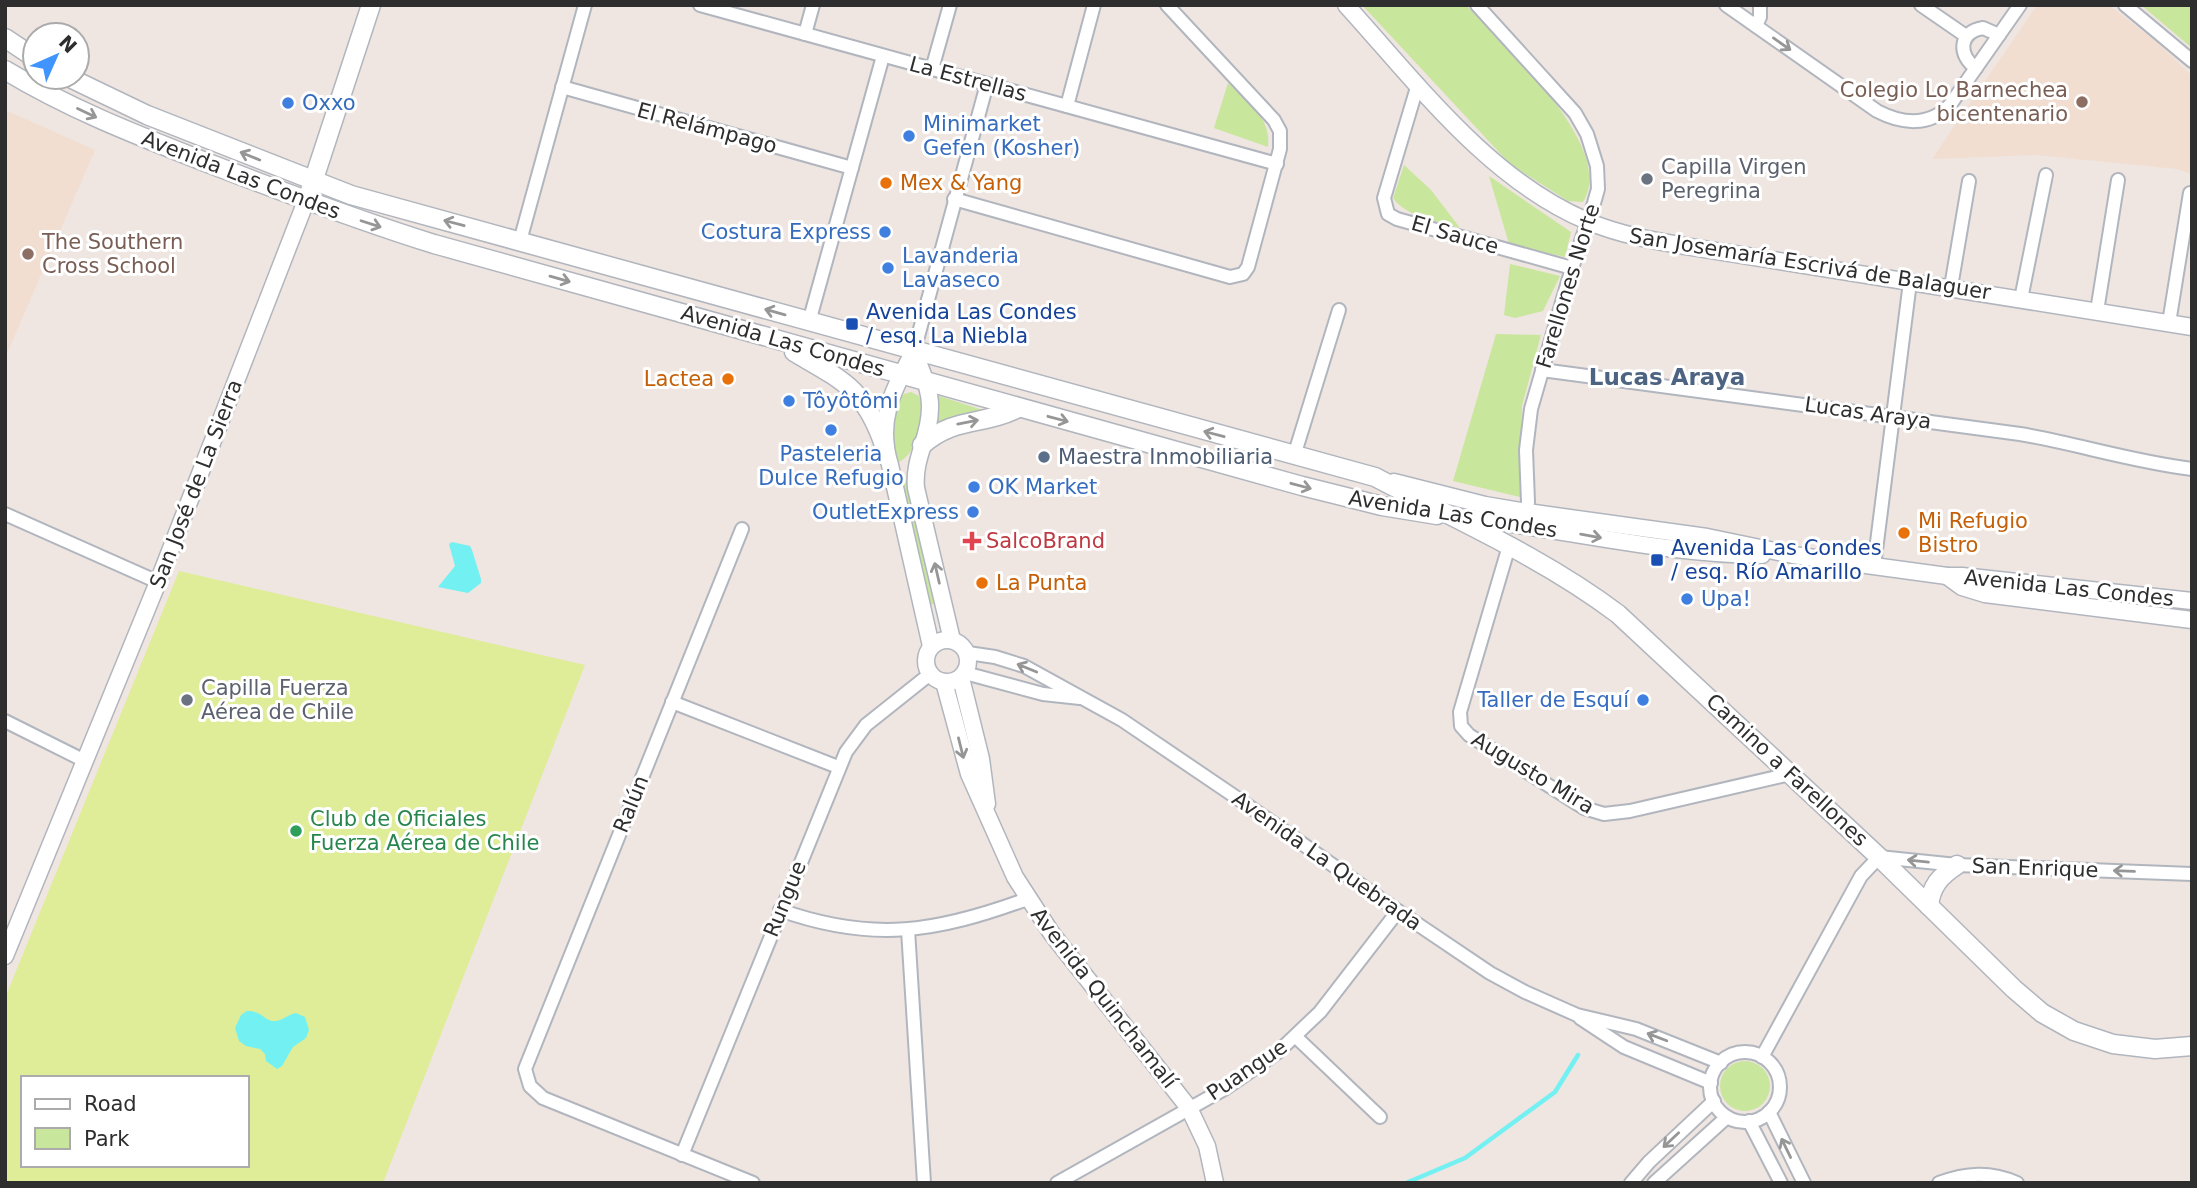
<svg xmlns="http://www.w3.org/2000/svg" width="2197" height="1188" font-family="'DejaVu Sans',sans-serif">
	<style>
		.education { fill: #f1ded0 }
		.green { fill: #c9e69d }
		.pitch { fill: #dfed99; fill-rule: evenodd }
		.water { fill: #73f1f2 }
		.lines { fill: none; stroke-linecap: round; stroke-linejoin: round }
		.stream { stroke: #73f1f2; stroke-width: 4.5 }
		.minor-casing { stroke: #b1b6be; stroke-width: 16 }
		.tertiary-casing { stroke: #b1b6be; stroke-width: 19 }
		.secondary-casing { stroke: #b1b6be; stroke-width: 21 }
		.minor { stroke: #fff; stroke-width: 12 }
		.tertiary { stroke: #fff; stroke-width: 16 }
		.secondary { stroke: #fff; stroke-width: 18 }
		.oneway { stroke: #969696 }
		.education-dot { fill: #8d6e63; stroke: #fff; stroke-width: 2.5 }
		.shop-dot { fill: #3f7fe0; stroke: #fff; stroke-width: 2.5 }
		.worship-dot { fill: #6b7280; stroke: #fff; stroke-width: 2.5 }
		.food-dot { fill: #e8710a; stroke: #fff; stroke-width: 2.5 }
		.transit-dot { fill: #1a4fb4; stroke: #fff; stroke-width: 2.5 }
		.service-dot { fill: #5c6f8a; stroke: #fff; stroke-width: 2.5 }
		.health-dot { fill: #e0444e; stroke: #fff; stroke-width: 2.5 }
		.leisure-dot { fill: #2e9e5b; stroke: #fff; stroke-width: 2.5 }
		.labels { text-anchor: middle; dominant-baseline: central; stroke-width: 6; stroke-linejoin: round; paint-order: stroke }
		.street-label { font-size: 21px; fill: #2e2e2e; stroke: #fff }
		.education-label { font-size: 21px; fill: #785e54; stroke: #fff; text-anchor: end }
		.shop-label { font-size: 21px; fill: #366cbe; stroke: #fff; text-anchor: start }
		.worship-label { font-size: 21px; fill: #5b616d; stroke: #fff; text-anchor: start }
		.food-label { font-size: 21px; fill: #c56008; stroke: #fff; text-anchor: start }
		.transit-label { font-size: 21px; fill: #164399; stroke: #fff; text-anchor: start }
		.service-label { font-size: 21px; fill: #4e5e75; stroke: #fff; text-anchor: start }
		.health-label { font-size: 21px; fill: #be3a42; stroke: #fff; text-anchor: start }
		.leisure-label { font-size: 21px; fill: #27864d; stroke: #fff; text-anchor: start }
		.neighbourhood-label { font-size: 23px; font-weight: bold; fill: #4c6381; stroke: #fff }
	</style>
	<rect width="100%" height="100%" fill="#efe5e1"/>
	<!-- education -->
	<g class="education">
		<polygon points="2037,5 2109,5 2159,44 2192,76 2192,174 2177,169 2035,155 1932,159"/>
		<polygon points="5,110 95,150 5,358"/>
	</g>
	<!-- green -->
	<g class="green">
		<path d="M1362 5H1466C1501 43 1618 147 1583 202L1568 201 1510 164Z"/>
		<polygon points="2141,5 2192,5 2192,48"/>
		<path d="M1228 83C1247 100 1272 119 1268 147L1214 128Z"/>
		<path d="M1404 165 1431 190 1460 228C1439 221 1406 217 1393 198Z"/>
		<polygon points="1489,176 1571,232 1565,257 1509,244"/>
		<polygon points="1510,264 1560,276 1543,311 1515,318 1504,315"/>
		<polygon points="1496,334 1541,335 1522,406 1520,497 1453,481"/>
		<path d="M911 392 919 396C927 417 918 454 896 464 890 440 887 415 904 394Z"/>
		<polygon points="936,395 989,412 953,417 935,427"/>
		<polygon points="906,478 937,603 929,605 899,480"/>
		<circle cx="1745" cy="1086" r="25"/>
	</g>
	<!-- pitch -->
	<path class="pitch" d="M179 571 585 665 383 1183H5V998ZM23 1078H247V1165H23Z"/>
	<!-- water -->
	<g class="water">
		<polygon points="452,542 470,546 472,550 481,579 481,583 468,593 438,587 455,566 449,544"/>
		<path d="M247 1011C263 1011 264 1021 274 1021 281 1022 288 1014 296 1013L305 1017 309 1030 306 1038 293 1047 282 1066 277 1069 266 1061 265 1054 260 1049 246 1046 239 1041 235 1028 241 1015Z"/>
	</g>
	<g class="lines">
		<!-- stream -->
		<polyline class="stream" points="1406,1183 1465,1158 1555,1092 1578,1055"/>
		<!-- minor casing -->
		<g class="minor-casing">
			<g id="minor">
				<polyline points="700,5 1277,164"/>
				<polyline points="1477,5 1575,113 1587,134 1597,166 1598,189 1594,203 1572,268 1531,409 1526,450 1528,502 1526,518"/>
				<path d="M1726 5 1877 111C1902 124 1929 127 1950 105L2020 5"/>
				<polyline points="1921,5 1966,36"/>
				<polyline points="2125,5 2192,61"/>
				<polyline points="1756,26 1760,17 1760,5"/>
				<polyline points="805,34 813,5"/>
				<path d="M1976 68C1958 56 1958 32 1983 28L1999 35"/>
				<polyline points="932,69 950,5"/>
				<polyline points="1418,84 1384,198 1388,214 1397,219 1572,268"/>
				<polyline points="562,87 852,168"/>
				<polyline points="1067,106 1094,5"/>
				<polyline points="954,199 1230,277 1243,274 1248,267 1280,149 1280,131 1274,120 1167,5"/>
				<polyline points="520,241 585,5"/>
				<polyline points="1951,287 1969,181"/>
				<polyline points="2021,299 2046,175"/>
				<polyline points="2097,311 2118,180"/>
				<polyline points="809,322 883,56"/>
				<polyline points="2169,323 2190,193"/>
				<polyline points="914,351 987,84"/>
				<path d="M1542 370 2020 434C2078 444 2134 462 2192 469"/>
				<polyline points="1294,456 1339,310"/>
				<polyline points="5,514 158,582"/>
				<polyline points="742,529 525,1069 530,1086 543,1098 753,1183"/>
				<polyline points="1509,546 1460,712 1461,726 1469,735 1584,808 1604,814 1630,811 1790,774"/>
				<polyline points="1874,566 1910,282"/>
				<polyline points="968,653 995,657 1024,666 1122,720 1240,800 1398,911 1490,973 1525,992 1577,1015 1636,1029 1721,1063"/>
				<polyline points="965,673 1043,694 1080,698"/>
				<polyline points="672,702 838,767"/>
				<polyline points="5,721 85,761"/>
				<path d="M780 910C873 943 937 932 1027 899"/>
				<polyline points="908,930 924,1183"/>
				<polyline points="1580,1018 1624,1047 1711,1083"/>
				<polyline points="1296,1037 1380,1117"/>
				<circle cx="1745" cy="1087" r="35"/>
				<polyline points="1762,1057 1861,876 1879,857 1957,865 2192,874"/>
				<polyline points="1769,1112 1804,1183"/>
				<polyline points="1749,1121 1781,1183"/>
				<polyline points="682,1155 846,752 866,725 930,674"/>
				<polyline points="1057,1183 1226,1088 1278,1052 1320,1012 1398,911"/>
				<polyline points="1631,1183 1649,1162 1714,1101"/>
				<polyline points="1654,1183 1727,1117"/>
				<path d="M1939 1183C1966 1173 1990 1171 2017 1183"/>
			</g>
		</g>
		<!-- tertiary casing -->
		<g class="tertiary-casing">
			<g id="tertiary">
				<path d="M1346 5C1417 83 1488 179 1587 221 1620 235 1655 241 1691 247L2192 327"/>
				<path d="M914 351C893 391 876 420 890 465L931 646"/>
				<path d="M914 351C920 369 931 389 930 408 930 438 913 458 916 488L952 640"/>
				<polyline points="1394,482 1485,505 1527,512 1707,537 1793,555 1947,576 1962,576 2192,601"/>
				<path d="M1458 517C1560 528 1660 554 1762 555"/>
				<polyline points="1947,576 1962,587 1985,594 2192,620"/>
				<circle cx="947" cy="661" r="21"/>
				<polyline points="961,678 981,759 987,804"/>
				<polyline points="944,682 969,774 1015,877 1052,934 1189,1108 1207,1146 1215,1183"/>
				<polyline points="5,956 158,582 306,201"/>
			</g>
		</g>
		<!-- secondary casing -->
		<g class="secondary-casing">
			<g id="secondary">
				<polyline points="5,38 35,58"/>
				<path d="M5 70C69 109 139 136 208 163 283 192 357 220 434 244L1302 486 1382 506 1437 515"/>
				<path d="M68 77 147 115 351 195 1375 477C1457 520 1544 558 1618 614L1879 857 2014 989 2042 1013 2074 1031 2113 1044 2155 1049 2192 1046"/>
				<polyline points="310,191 371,5"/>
				<path d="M794 352C842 380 865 389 884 445"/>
				<path d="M922 445C955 416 984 426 1018 408"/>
				<path d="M1929 906C1931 886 1940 876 1957 865"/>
			</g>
		</g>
		<!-- minor -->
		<use href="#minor" class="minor"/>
		<!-- tertiary -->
		<use href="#tertiary" class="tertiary"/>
		<!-- secondary -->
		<use href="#secondary" class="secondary"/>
	</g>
	<!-- one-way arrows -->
	<defs><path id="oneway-shaft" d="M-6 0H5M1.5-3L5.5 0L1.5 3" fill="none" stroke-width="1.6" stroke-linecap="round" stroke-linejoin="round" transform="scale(1.75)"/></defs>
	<g class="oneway">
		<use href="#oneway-shaft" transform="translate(1782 44) rotate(35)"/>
		<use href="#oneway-shaft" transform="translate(87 113) rotate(25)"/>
		<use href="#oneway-shaft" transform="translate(250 156) rotate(-158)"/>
		<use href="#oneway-shaft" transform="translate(454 223) rotate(-165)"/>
		<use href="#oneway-shaft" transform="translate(371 224) rotate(18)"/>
		<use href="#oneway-shaft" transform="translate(560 279) rotate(16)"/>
		<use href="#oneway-shaft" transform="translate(775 312) rotate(-164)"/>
		<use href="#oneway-shaft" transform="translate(1058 419) rotate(15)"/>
		<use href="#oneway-shaft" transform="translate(968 422) rotate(-11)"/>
		<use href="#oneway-shaft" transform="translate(1214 434) rotate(-165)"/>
		<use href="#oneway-shaft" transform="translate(1301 486) rotate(15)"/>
		<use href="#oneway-shaft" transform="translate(1591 536) rotate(10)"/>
		<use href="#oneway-shaft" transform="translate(937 573) rotate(-103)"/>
		<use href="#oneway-shaft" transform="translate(1027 668) rotate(-158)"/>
		<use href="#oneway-shaft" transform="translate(961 748) rotate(76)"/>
		<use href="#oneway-shaft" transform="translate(1918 861) rotate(-174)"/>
		<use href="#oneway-shaft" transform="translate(2124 871) rotate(-178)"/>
		<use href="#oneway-shaft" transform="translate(1657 1037) rotate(-159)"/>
		<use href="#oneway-shaft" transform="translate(1671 1140) rotate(137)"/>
		<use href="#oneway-shaft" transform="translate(1786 1148) rotate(-116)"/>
	</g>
	<!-- markers -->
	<g class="education-dot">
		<circle cx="2082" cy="102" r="7"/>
		<circle cx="28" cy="254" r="7"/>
	</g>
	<g class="shop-dot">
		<circle cx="288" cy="103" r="7"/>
		<circle cx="909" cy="136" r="7"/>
		<circle cx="885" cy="232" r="7"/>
		<circle cx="888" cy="268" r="7"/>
		<circle cx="789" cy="401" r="7"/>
		<circle cx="831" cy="430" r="7"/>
		<circle cx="974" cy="487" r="7"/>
		<circle cx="973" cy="512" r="7"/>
		<circle cx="1687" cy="599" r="7"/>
		<circle cx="1643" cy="700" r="7"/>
	</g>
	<g class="worship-dot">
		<circle cx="1647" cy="179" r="7"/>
		<circle cx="187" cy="700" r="7"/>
	</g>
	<g class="food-dot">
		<circle cx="886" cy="183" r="7"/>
		<circle cx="728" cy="379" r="7"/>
		<circle cx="1904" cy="533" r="7"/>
		<circle cx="982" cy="583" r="7"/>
	</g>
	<g class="transit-dot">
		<rect x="845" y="317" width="14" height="14" rx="3.5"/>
		<rect x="1650" y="553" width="14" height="14" rx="3.5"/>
	</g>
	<circle class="service-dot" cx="1044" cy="457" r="7"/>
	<path class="health-dot" d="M968.5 530.5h7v7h7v7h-7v7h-7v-7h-7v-7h7z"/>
	<circle class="leisure-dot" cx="296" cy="831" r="7"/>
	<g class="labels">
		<!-- street labels -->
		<g class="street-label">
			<text transform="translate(968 79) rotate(15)">La Estrellas</text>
			<text transform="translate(707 128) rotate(15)">El Relámpago</text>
			<text transform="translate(241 175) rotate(21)">Avenida Las Condes</text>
			<text transform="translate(1455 235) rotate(16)">El Sauce</text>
			<text transform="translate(1810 264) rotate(9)">San Josemaría Escrivá de Balaguer</text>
			<text transform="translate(1568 286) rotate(-73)">Farellones Norte</text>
			<text transform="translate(783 341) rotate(16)">Avenida Las Condes</text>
			<text transform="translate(1868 413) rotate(8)">Lucas Araya</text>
			<text transform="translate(196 484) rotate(-69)">San José de La Sierra</text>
			<text transform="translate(1453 514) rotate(9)">Avenida Las Condes</text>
			<text transform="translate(2069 588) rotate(6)">Avenida Las Condes</text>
			<text transform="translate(1787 770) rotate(43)">Camino a Farellones</text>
			<text transform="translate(1533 773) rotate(31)">Augusto Mira</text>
			<text transform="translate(631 804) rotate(-68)">Ralún</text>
			<text transform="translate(1327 861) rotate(35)">Avenida La Quebrada</text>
			<text transform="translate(2035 868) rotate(2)">San Enrique</text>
			<text transform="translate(785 899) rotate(-68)">Rungue</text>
			<text transform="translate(1104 998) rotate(52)">Avenida Quinchamalí</text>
			<text transform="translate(1247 1070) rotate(-34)">Puangue</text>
		</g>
		<!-- education labels -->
		<g class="education-label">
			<text x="2068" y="90">Colegio Lo Barnechea<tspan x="2068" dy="24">bicentenario</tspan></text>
			<text x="42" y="242" text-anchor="start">The Southern<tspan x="42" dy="24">Cross School</tspan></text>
		</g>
		<!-- shop labels -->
		<g class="shop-label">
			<text x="302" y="103">Oxxo</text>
			<text x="923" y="124">Minimarket<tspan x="923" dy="24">Gefen (Kosher)</tspan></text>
			<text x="871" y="232" text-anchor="end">Costura Express</text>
			<text x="902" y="256">Lavanderia<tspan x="902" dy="24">Lavaseco</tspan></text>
			<text x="803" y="401">Tôyôtômi</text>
			<text x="831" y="454" text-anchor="middle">Pasteleria<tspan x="831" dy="24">Dulce Refugio</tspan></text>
			<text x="988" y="487">OK Market</text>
			<text x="959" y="512" text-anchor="end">OutletExpress</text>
			<text x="1701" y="599">Upa!</text>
			<text x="1629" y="700" text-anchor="end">Taller de Esquí</text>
		</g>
		<!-- worship labels -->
		<g class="worship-label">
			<text x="1661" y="167">Capilla Virgen<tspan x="1661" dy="24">Peregrina</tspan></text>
			<text x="201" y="688">Capilla Fuerza<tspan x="201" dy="24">Aérea de Chile</tspan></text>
		</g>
		<!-- food labels -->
		<g class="food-label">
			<text x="900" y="183">Mex &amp; Yang</text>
			<text x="714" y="379" text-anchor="end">Lactea</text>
			<text x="1918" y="521">Mi Refugio<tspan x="1918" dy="24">Bistro</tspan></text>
			<text x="996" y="583">La Punta</text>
		</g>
		<!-- transit labels -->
		<g class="transit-label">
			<text x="866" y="312">Avenida Las Condes<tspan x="866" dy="24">/ esq. La Niebla</tspan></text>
			<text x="1671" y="548">Avenida Las Condes<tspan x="1671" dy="24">/ esq. Río Amarillo</tspan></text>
		</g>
		<!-- service labels -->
		<g class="service-label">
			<text x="1058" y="457">Maestra Inmobiliaria</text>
		</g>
		<!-- health labels -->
		<g class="health-label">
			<text x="986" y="541">SalcoBrand</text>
		</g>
		<!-- leisure labels -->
		<g class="leisure-label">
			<text x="310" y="819">Club de Oficiales<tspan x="310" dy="24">Fuerza Aérea de Chile</tspan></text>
		</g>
		<!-- neighbourhood labels -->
		<g class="neighbourhood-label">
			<text x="1667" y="377">Lucas Araya</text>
		</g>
	</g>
	<!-- border -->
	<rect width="2197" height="1188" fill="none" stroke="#2e2e2e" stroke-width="14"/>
	<!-- legend -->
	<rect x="21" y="1076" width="228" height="91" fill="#ffffff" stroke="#ababab" stroke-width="2"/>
	<rect x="35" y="1099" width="35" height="10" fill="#ffffff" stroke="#ababab" stroke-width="2"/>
	<text x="84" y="1111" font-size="21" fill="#2e2e2e">Road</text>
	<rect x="35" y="1128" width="35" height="21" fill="#c9e69d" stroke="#ababab" stroke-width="2"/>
	<text x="84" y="1146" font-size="21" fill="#2e2e2e">Park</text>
	<!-- north arrow -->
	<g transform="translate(56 56) rotate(45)"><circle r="33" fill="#ffffff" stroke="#ababab" stroke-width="2"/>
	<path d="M0-5L12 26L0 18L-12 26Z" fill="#3f94fe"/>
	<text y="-10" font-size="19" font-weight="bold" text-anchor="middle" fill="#2e2e2e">N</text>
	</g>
</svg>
